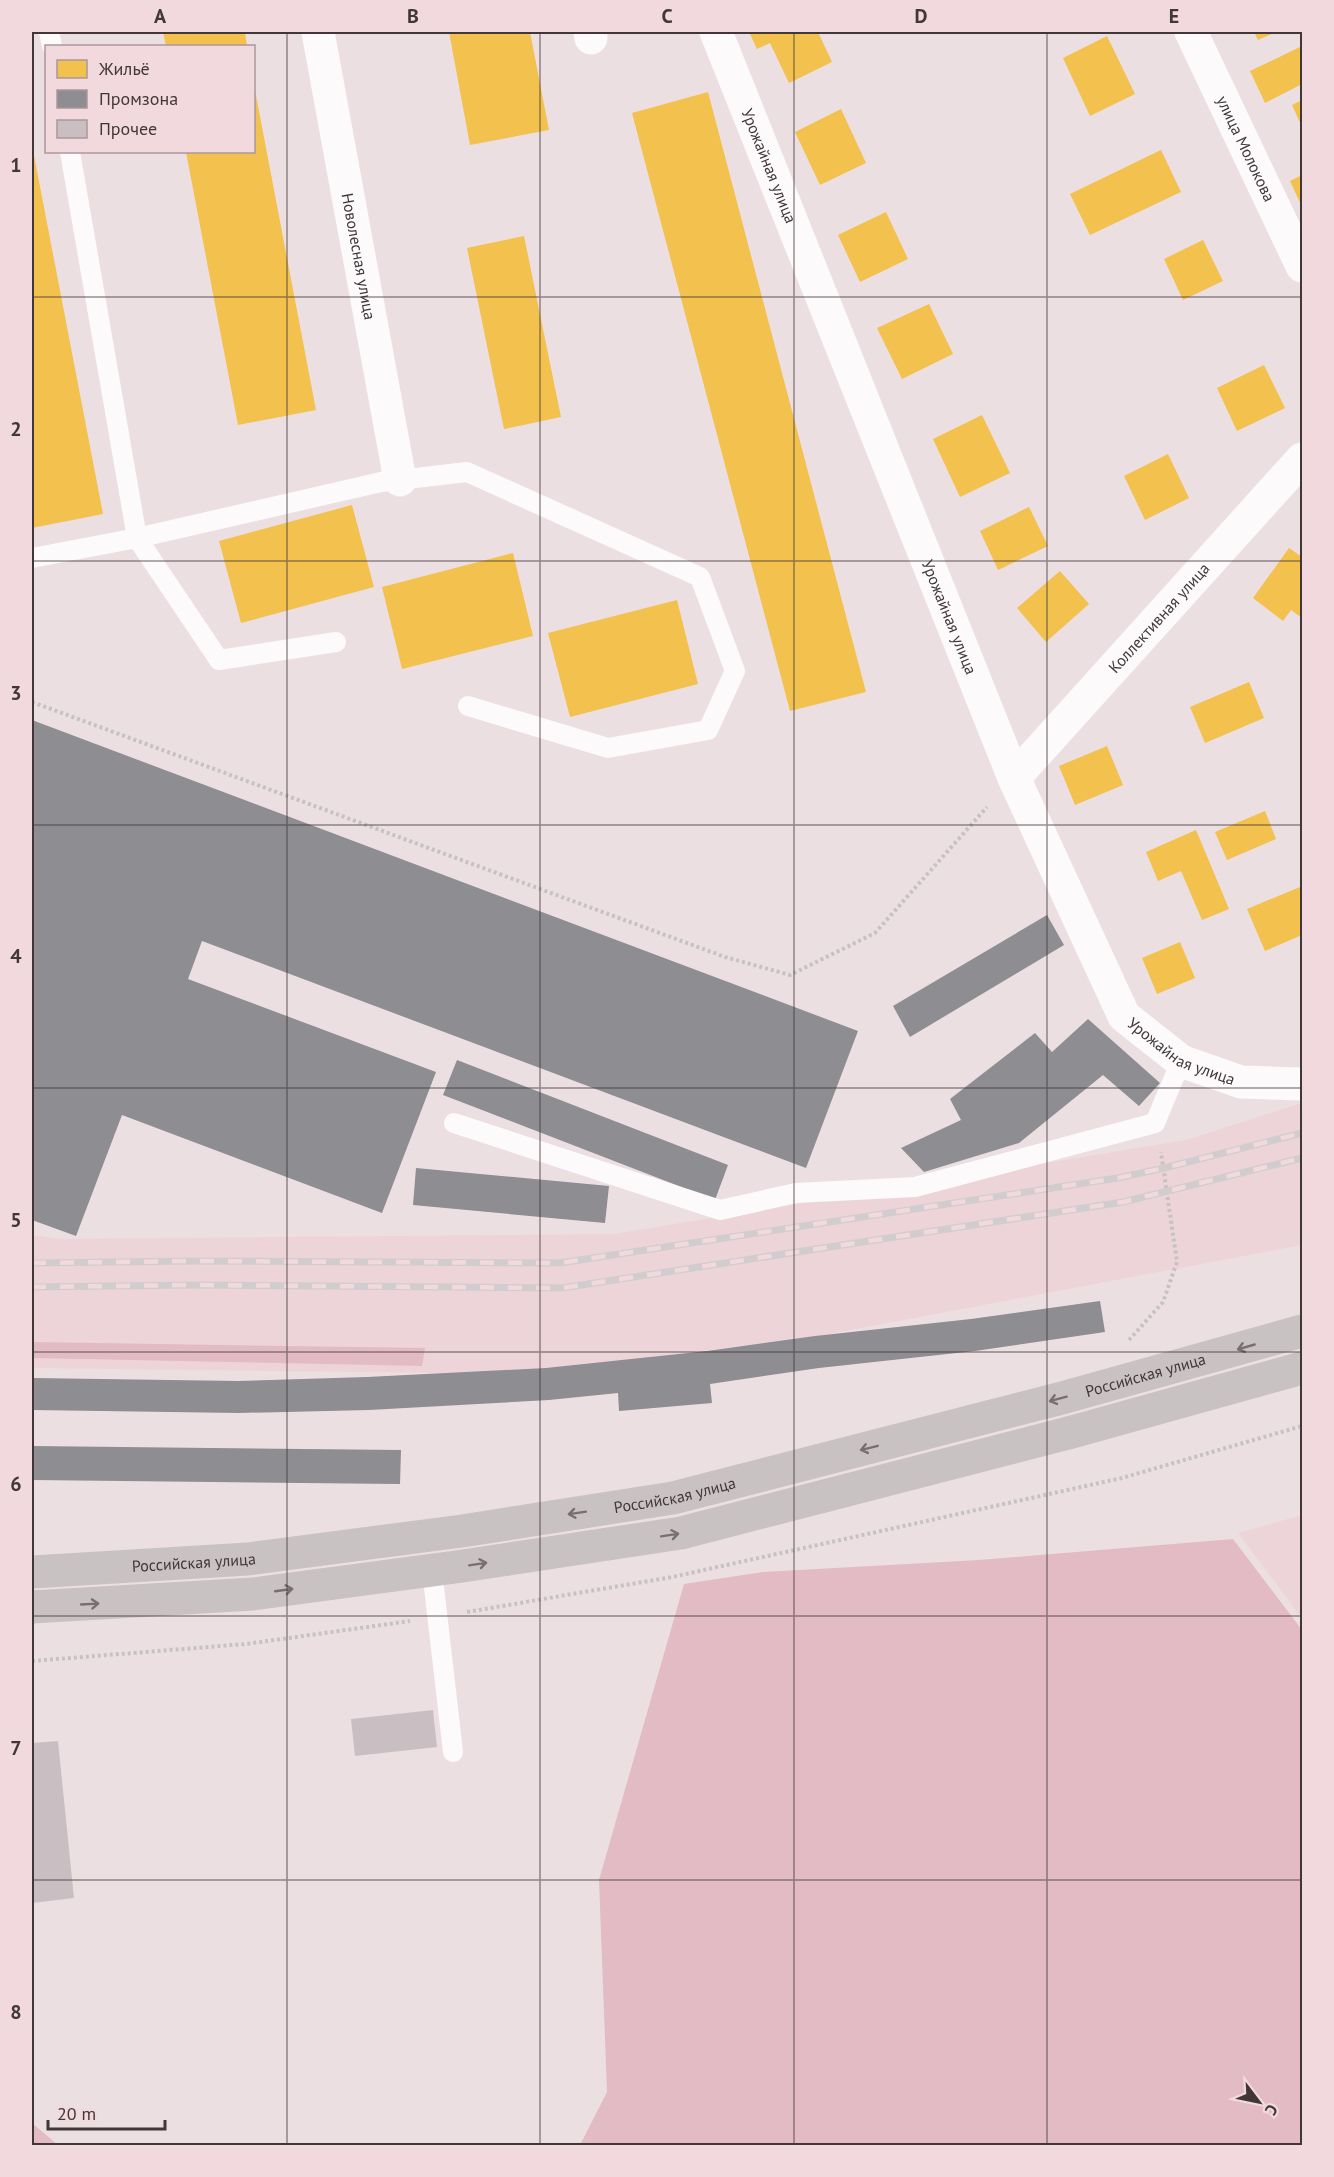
<svg xmlns="http://www.w3.org/2000/svg" width="1334" height="2177" font-family="'PT Sans',sans-serif">
	<style>
		.built { fill: #ecd4d9 }
		.forest { fill: #e3bbc4 }
		.homes { fill: #f2c14e }
		.industry { fill: #8d8d92 }
		.building { fill: #c9bfc2 }
		.lines { fill: none; stroke-linecap: round; stroke-linejoin: round }
		.path { stroke: #c6c2c3; stroke-width: 4; stroke-dasharray: 3 3; stroke-linecap: butt }
		.service { stroke: #fcfafb; stroke-width: 20 }
		.minor { stroke: #fcfafb; stroke-width: 33 }
		.primary { stroke: #c9c2c3; stroke-width: 33 }
		.rail-casing { stroke: #d1cdce; stroke-width: 7 }
		.rail { stroke: #f2d9de; stroke-width: 4.5; stroke-dasharray: 14; stroke-linecap: butt }
		.oneway { stroke: #776f70 }
		.grid { fill: none; stroke: #413739; stroke-width: 1.5; stroke-opacity: 0.55 }
		.labels { text-anchor: middle; dominant-baseline: central; stroke-width: 6; stroke-linejoin: round; paint-order: stroke }
		.street-label { font-size: 16px; fill: #413739; stroke: #f2d9de }
		.neatline { fill: none; stroke: #413739; stroke-width: 2 }
		.grid-label { font-size: 20px; text-anchor: middle; font-weight: bold; fill: #413739 }
	</style>
	<rect width="100%" height="100%" fill="#ecdfe2"/>
	<!-- built -->
	<g class="built">
		<polygon points="1302,1103 1302,1245 824,1335 526,1374 32,1368 32,1235 59,1239 614,1234 1186,1140"/>
		<polygon points="1302,1515 1302,1618 1238,1533"/>
	</g>
	<!-- forest -->
	<g class="forest">
		<polygon points="32,1342 425,1348 422,1366 32,1358"/>
		<polygon points="1233,1539 1302,1630 1302,2145 580,2145 607,2092 599,1880 684,1584 763,1572 979,1560"/>
		<polygon points="32,2123 58,2145 32,2145"/>
	</g>
	<!-- homes -->
	<g class="homes">
		<polygon points="163,32 245,32 247,46 166,46"/>
		<polygon points="449,32 530,32 549,130 470,145"/>
		<polygon points="756,32 818,32 832,62 789,83 770,43 757,49 750,34"/>
		<polygon points="1254,32 1276,32 1258,40"/>
		<polygon points="1107,36 1135,94 1090,116 1063,58"/>
		<polygon points="1302,46 1302,84 1265,103 1250,71"/>
		<polygon points="254,85 316,410 238,425 186,152 254,152"/>
		<polygon points="708,92 866,692 790,711 632,113"/>
		<polygon points="1302,100 1302,127 1292,105"/>
		<polygon points="841,109 866,163 820,185 795,132"/>
		<polygon points="32,145 103,514 32,528"/>
		<polygon points="1161,150 1181,192 1090,235 1070,194"/>
		<polygon points="1302,175 1302,207 1290,181"/>
		<polygon points="886,212 908,259 860,282 838,235"/>
		<polygon points="524,236 561,417 504,429 467,248"/>
		<polygon points="1203,240 1223,281 1183,300 1164,259"/>
		<polygon points="929,304 953,354 902,379 877,328"/>
		<polygon points="1264,365 1285,408 1237,431 1217,388"/>
		<polygon points="982,415 1010,473 960,497 933,439"/>
		<polygon points="1168,454 1189,498 1145,520 1124,476"/>
		<polygon points="352,505 374,587 241,623 219,541"/>
		<polygon points="1029,507 1048,546 998,570 980,531"/>
		<polygon points="1289,548 1302,557 1302,618 1291,610 1283,621 1253,598"/>
		<polygon points="513,553 533,636 402,669 382,587"/>
		<polygon points="1060,571 1089,604 1046,642 1017,608"/>
		<polygon points="677,600 698,684 570,717 548,633"/>
		<polygon points="1249,682 1264,718 1205,743 1190,707"/>
		<polygon points="1107,746 1123,785 1075,805 1059,766"/>
		<polygon points="1265,811 1276,839 1227,860 1215,832"/>
		<polygon points="1196,830 1229,909 1202,920 1181,871 1158,881 1146,852"/>
		<polygon points="1300,887 1302,893 1302,935 1265,951 1247,909"/>
		<polygon points="1180,942 1195,978 1157,994 1142,958"/>
	</g>
	<!-- industry -->
	<g class="industry">
		<polygon points="32,720 858,1031 806,1168 202,941 188,979 436,1072 382,1213 122,1115 76,1236 32,1220"/>
		<polygon points="1047,915 1064,945 910,1037 893,1006"/>
		<polygon points="1088,1019 1160,1083 1139,1106 1103,1075 1019,1143 924,1172 901,1148 961,1120 950,1099 1035,1033 1052,1052"/>
		<polygon points="457,1060 728,1165 715,1200 443,1095"/>
		<polygon points="416,1168 609,1186 605,1223 413,1205"/>
		<polygon points="1100,1301 1105,1332 975,1351 819,1368 710,1384 712,1403 619,1411 618,1393 549,1400 369,1410 239,1413 32,1410 32,1378 238,1381 367,1377 546,1368 707,1351 815,1336 971,1319"/>
		<polygon points="32,1446 401,1450 400,1484 32,1480"/>
	</g>
	<!-- building -->
	<g class="building">
		<polygon points="433,1710 437,1747 355,1756 351,1719"/>
		<polygon points="58,1741 74,1898 32,1903 32,1743"/>
	</g>
	<g class="lines">
		<!-- path -->
		<g class="path">
			<polyline points="32,702 725,957 790,975 875,933 987,807"/>
			<polyline points="1129,1340 1163,1302 1177,1262 1161,1152"/>
			<polyline points="467,1612 672,1577 1122,1478 1302,1426"/>
			<polyline points="32,1661 246,1644 410,1621"/>
		</g>
		<!-- service -->
		<g class="service">
			<polyline points="49,32 52,46"/>
			<polyline points="70,152 137,538 219,660 336,642"/>
			<polyline points="32,558 137,538 381,482 467,472 700,577 735,671 708,730 608,748 468,706"/>
			<polyline points="454,1123 720,1210 796,1193 915,1187 1155,1123 1181,1061"/>
			<polyline points="432,1570 453,1752"/>
		</g>
		<!-- minor -->
		<g class="minor">
			<path id="s1" d="M318 32 400 480"/>
			<polyline points="590,32 591,38"/>
			<path id="s2" d="M716 32 1014 778 1124 1016 1181 1061 1241 1082 1302 1084"/>
			<path id="s3" d="M1191 32 1302 266"/>
			<path id="s4" d="M1014 778 1302 459"/>
		</g>
		<!-- primary -->
		<g class="primary">
			<path id="s5" d="M32 1572 248 1559 462 1531 673 1498 1062 1398 1302 1331"/>
			<polyline points="32,1607 253,1594 463,1566 681,1533 1072,1432 1302,1368"/>
		</g>
		<!-- rail casing -->
		<g class="rail-casing">
			<g id="rail">
				<polyline points="32,1263 195,1261 560,1263 1118,1178 1164,1168 1302,1133"/>
				<polyline points="32,1287 194,1285 562,1288 1123,1202 1302,1158"/>
			</g>
		</g>
		<!-- rail -->
		<use href="#rail" class="rail"/>
	</g>
	<!-- one-way arrows -->
	<defs><path id="oneway-shaft" d="M-6 0H5M1.5-3L5.5 0L1.5 3" fill="none" stroke-width="1.6" stroke-linecap="round" stroke-linejoin="round" transform="scale(1.5)"/></defs>
	<g class="oneway">
		<use href="#oneway-shaft" transform="translate(1246 1347) rotate(164)"/>
		<use href="#oneway-shaft" transform="translate(1058 1399) rotate(165)"/>
		<use href="#oneway-shaft" transform="translate(869 1448) rotate(166)"/>
		<use href="#oneway-shaft" transform="translate(577 1513) rotate(171)"/>
		<use href="#oneway-shaft" transform="translate(670 1535) rotate(-9)"/>
		<use href="#oneway-shaft" transform="translate(478 1564) rotate(-9)"/>
		<use href="#oneway-shaft" transform="translate(284 1590) rotate(-8)"/>
		<use href="#oneway-shaft" transform="translate(90 1604) rotate(-3)"/>
	</g>
	<!-- grid -->
	<path class="grid" d="M287 32V2146M540 32V2146M794 32V2146M1047 32V2146M32 297H1302M32 561H1302M32 825H1302M32 1088H1302M32 1352H1302M32 1616H1302M32 1880H1302"/>
	<g class="labels">
		<!-- street labels -->
		<g class="street-label">
			<text stroke="none"><textPath href="#s3" startOffset="129">улица Молокова</textPath></text>
			<text stroke="none"><textPath href="#s2" startOffset="144">Урожайная улица</textPath></text>
			<text stroke="none"><textPath href="#s1" startOffset="228">Новолесная улица</textPath></text>
			<text stroke="none"><textPath href="#s2" startOffset="630">Урожайная улица</textPath></text>
			<text stroke="none"><textPath href="#s4" startOffset="216">Коллективная улица</textPath></text>
			<text stroke="none"><textPath href="#s2" startOffset="1134">Урожайная улица</textPath></text>
			<text stroke="none"><textPath href="#s5" startOffset="1134">Российская улица</textPath></text>
			<text stroke="none"><textPath href="#s5" startOffset="648">Российская улица</textPath></text>
			<text stroke="none"><textPath href="#s5" startOffset="162">Российская улица</textPath></text>
		</g>
	</g>
	<!-- border -->
	<rect width="1334" height="2177" fill="none" stroke="#f2d9de" stroke-width="66"/>
	<!-- legend -->
	<rect x="45" y="45" width="210" height="108" fill="#f2d9de" stroke="#ab989c" stroke-width="1.5"/>
	<rect x="57" y="60" width="30" height="18" fill="#f2c14e" stroke="#ab989c" stroke-width="1.5"/>
	<text x="99" y="75" font-size="18" fill="#413739">Жильё</text>
	<rect x="57" y="90" width="30" height="18" fill="#8d8d92" stroke="#ab989c" stroke-width="1.5"/>
	<text x="99" y="105" font-size="18" fill="#413739">Промзона</text>
	<rect x="57" y="120" width="30" height="18" fill="#c9bfc2" stroke="#ab989c" stroke-width="1.5"/>
	<text x="99" y="135" font-size="18" fill="#413739">Прочее</text>
	<!-- north arrow -->
	<g transform="translate(1259 2102) rotate(122)" stroke="#f2d9de" stroke-width="4.5" paint-order="stroke">
	<path d="M0-4.5L10 22L0 15L-10 22Z" fill="#413739"/>
	<text y="-9" font-size="16" font-weight="bold" text-anchor="middle" fill="#413739">С</text>
	</g>
	<!-- scale -->
	<path d="M48 2120v9h117v-9" fill="none" stroke="#413739" stroke-width="3"/>
	<text x="57" y="2120" font-size="18" fill="#413739" stroke="#f2d9de" stroke-width="4.5" paint-order="stroke">20 m</text>
	<rect x="33" y="33" width="1268" height="2111" class="neatline"/>
	<g class="grid-label">
		<text x="160" y="23">A</text>
		<text x="413" y="23">B</text>
		<text x="667" y="23">C</text>
		<text x="921" y="23">D</text>
		<text x="1174" y="23">E</text>
		<text x="16" y="172">1</text>
		<text x="16" y="436">2</text>
		<text x="16" y="700">3</text>
		<text x="16" y="963">4</text>
		<text x="16" y="1227">5</text>
		<text x="16" y="1491">6</text>
		<text x="16" y="1755">7</text>
		<text x="16" y="2019">8</text>
	</g>
</svg>
